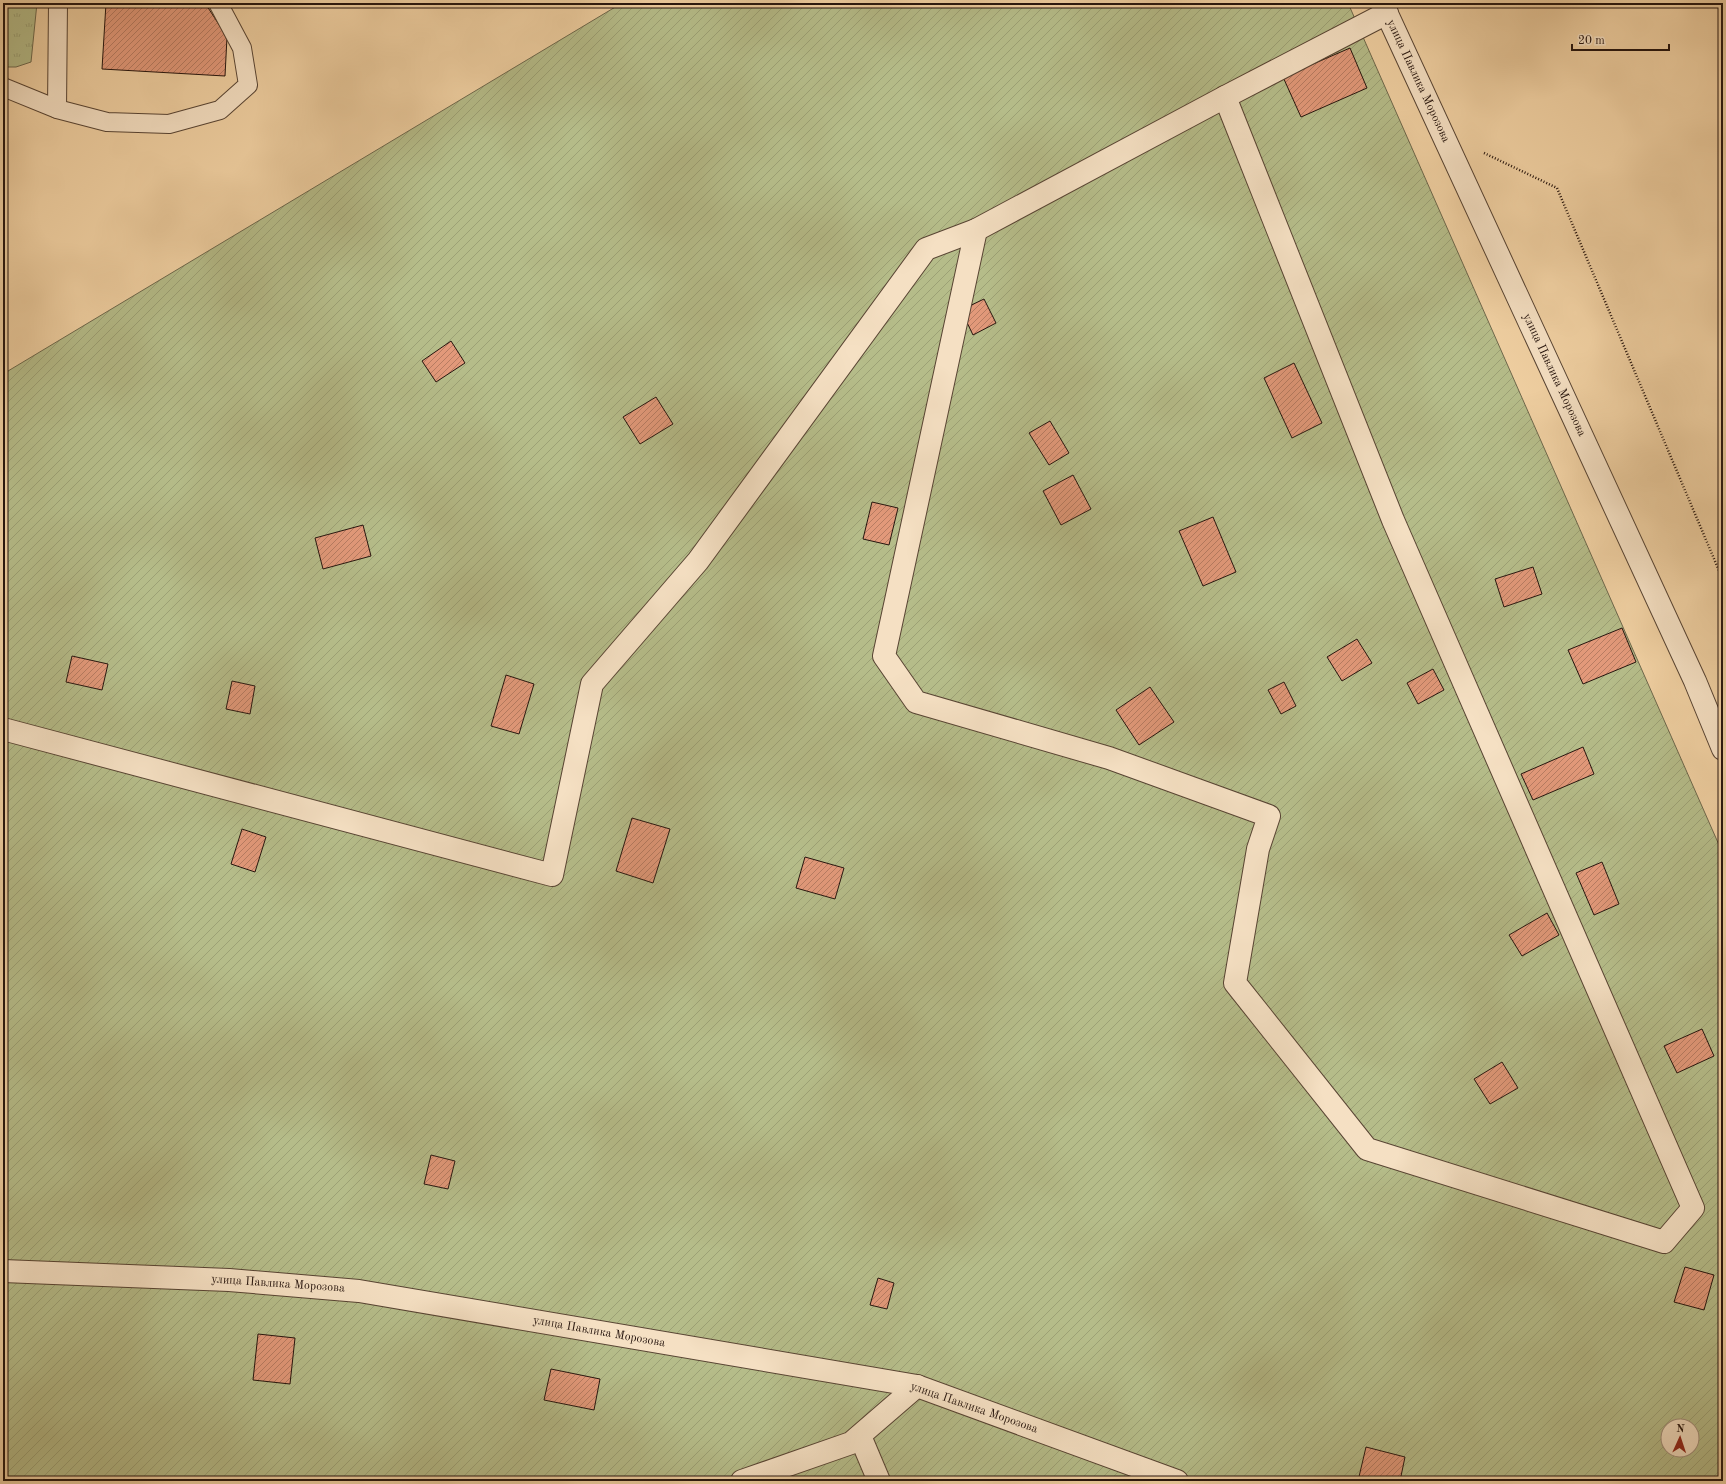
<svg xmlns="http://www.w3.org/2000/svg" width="1726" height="1484" font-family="'Old Standard TT',serif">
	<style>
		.grass { fill: url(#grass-tufts); stroke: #6e684c }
		.garden { fill: url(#garden-furrows); stroke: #6e684c; fill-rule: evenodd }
		.building { fill: url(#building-hatch); stroke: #26150e }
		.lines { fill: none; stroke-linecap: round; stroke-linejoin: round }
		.lane-casing { stroke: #584433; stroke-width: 20 }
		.street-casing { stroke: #584433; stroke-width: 24 }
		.path { stroke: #26150e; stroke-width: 2.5; stroke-dasharray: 1 2; stroke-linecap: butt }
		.lane { stroke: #f5e0c3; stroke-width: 18 }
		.street { stroke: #f5e0c3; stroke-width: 22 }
		.labels { text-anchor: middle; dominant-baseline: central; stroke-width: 4; stroke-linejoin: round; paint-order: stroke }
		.street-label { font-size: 12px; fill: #26150e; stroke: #f5e0c3 }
	</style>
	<defs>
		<pattern id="grass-tufts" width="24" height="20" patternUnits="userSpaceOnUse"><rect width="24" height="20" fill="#b5bc89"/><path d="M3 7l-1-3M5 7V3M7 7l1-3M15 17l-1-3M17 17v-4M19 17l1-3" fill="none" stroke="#9ca175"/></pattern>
		<pattern id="garden-furrows" width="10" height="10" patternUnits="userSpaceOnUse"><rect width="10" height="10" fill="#b5bc89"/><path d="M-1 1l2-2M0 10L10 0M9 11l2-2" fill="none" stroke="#9ca175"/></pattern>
		<pattern id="building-hatch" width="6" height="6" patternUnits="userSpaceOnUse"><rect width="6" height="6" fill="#e2997a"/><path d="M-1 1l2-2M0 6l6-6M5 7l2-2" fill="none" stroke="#b77c62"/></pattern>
	</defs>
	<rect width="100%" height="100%" fill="#f0d0a2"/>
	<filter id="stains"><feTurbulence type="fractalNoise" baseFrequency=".005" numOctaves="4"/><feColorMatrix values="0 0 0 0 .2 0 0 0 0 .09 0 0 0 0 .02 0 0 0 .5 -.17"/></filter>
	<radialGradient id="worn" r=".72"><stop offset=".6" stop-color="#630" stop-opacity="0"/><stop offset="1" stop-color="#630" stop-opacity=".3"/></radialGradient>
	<!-- grass -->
	<polygon class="grass" points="3,3 37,3 31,62 16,67 3,67"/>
	<!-- garden -->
	<path class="garden" d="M622 3H1348L1723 854V1481H3V374ZM1668 1426H1692V1450H1668Z"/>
	<!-- building -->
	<g class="building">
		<polygon points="106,3 205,3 227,37 225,76 102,69"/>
		<polygon points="1350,48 1367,88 1301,117 1283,77"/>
		<polygon points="984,299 996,323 973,335 961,310"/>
		<polygon points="451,341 465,363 436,382 422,361"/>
		<polygon points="1294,363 1322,423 1292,438 1264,378"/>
		<polygon points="656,397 673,424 640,444 623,417"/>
		<polygon points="1050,421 1069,453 1049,465 1029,433"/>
		<polygon points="1073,475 1091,509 1061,525 1043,491"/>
		<polygon points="872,502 898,508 889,545 863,539"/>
		<polygon points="1213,517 1236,572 1203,586 1179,531"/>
		<polygon points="363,525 371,556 323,569 315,538"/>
		<polygon points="1533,567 1542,594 1504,607 1495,579"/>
		<polygon points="1622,628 1636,662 1583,684 1568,650"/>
		<polygon points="1357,639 1372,663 1342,681 1327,657"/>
		<polygon points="72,656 108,664 102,690 66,682"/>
		<polygon points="1433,669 1444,690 1418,704 1407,683"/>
		<polygon points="506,675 534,684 519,734 491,726"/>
		<polygon points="232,681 255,686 250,714 226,709"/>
		<polygon points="1284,682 1296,706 1281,714 1268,690"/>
		<polygon points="1150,687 1174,722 1139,745 1116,710"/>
		<polygon points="1583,747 1594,774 1533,800 1521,774"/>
		<polygon points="632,818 670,829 653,883 616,871"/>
		<polygon points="242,829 266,837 255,872 231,864"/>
		<polygon points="805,857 844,868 835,899 796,888"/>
		<polygon points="1602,862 1619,904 1594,915 1576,873"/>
		<polygon points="1547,913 1559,935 1522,956 1509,935"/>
		<polygon points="1702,1029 1714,1056 1677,1073 1664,1046"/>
		<polygon points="1502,1062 1518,1088 1490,1104 1474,1079"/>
		<polygon points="431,1155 455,1161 448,1189 424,1184"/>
		<polygon points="1685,1267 1714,1275 1704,1310 1674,1302"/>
		<polygon points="878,1278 894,1283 887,1309 870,1305"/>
		<polygon points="258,1334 295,1338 290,1384 253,1380"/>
		<polygon points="551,1369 600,1379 594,1410 544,1400"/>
		<polygon points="1366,1447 1405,1457 1400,1481 1358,1481"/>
	</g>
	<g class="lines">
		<!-- lane casing -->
		<g class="lane-casing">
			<g id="lane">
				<polyline points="3,87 57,109 107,122 169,124 220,110 248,85 242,48 218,3"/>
				<polyline points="57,109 58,3"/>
			</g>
		</g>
		<!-- street casing -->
		<g class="street-casing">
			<g id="street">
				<polyline points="1382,3 1695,681 1723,749"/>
				<polyline points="976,230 884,656 916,702 1109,758 1269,816 1258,849 1235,983 1367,1149 1664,1242 1693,1208 1393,520 1225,97"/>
				<polyline points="3,729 552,875 592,684 698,561 926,249 976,230 1225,97 1387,13"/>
				<polyline points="3,1271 229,1280 359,1291 917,1386 1177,1481"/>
				<polyline points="860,1436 879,1481"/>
				<polyline points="742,1481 851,1443 917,1386"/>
			</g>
		</g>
		<!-- path -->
		<polyline class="path" points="1484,153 1557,188 1723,580"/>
		<!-- lane -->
		<use href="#lane" class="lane"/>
		<!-- street -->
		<use href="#street" class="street"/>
	</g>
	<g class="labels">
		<!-- street labels -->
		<g class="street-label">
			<text transform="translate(1418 81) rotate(65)">улица Павлика Морозова</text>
			<text transform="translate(1554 375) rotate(65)">улица Павлика Морозова</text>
			<text transform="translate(278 1284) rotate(4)">улица Павлика Морозова</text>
			<text transform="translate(599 1332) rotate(10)">улица Павлика Морозова</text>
			<text transform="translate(974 1408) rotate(19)">улица Павлика Морозова</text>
		</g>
	</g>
	<!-- margin -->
	<rect width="1726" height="1484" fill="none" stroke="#f0d0a2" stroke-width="16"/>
	<rect x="4" y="4" width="1718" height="1476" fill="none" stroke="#26150e" stroke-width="2"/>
	<rect x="8" y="8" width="1710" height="1468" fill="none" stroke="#26150e"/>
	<!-- north arrow -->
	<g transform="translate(1680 1438) rotate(3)"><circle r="19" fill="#f5e0c3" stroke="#a28f7b"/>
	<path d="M0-3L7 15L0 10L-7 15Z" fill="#8f2418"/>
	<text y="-6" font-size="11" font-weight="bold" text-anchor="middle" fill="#26150e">N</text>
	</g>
	<!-- scale -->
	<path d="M1572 44v6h97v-6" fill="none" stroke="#26150e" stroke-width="2"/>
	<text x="1578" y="44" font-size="12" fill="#26150e" stroke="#f5e0c3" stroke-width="3" paint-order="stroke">20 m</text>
	<rect width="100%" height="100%" filter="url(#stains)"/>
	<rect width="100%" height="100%" fill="url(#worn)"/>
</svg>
